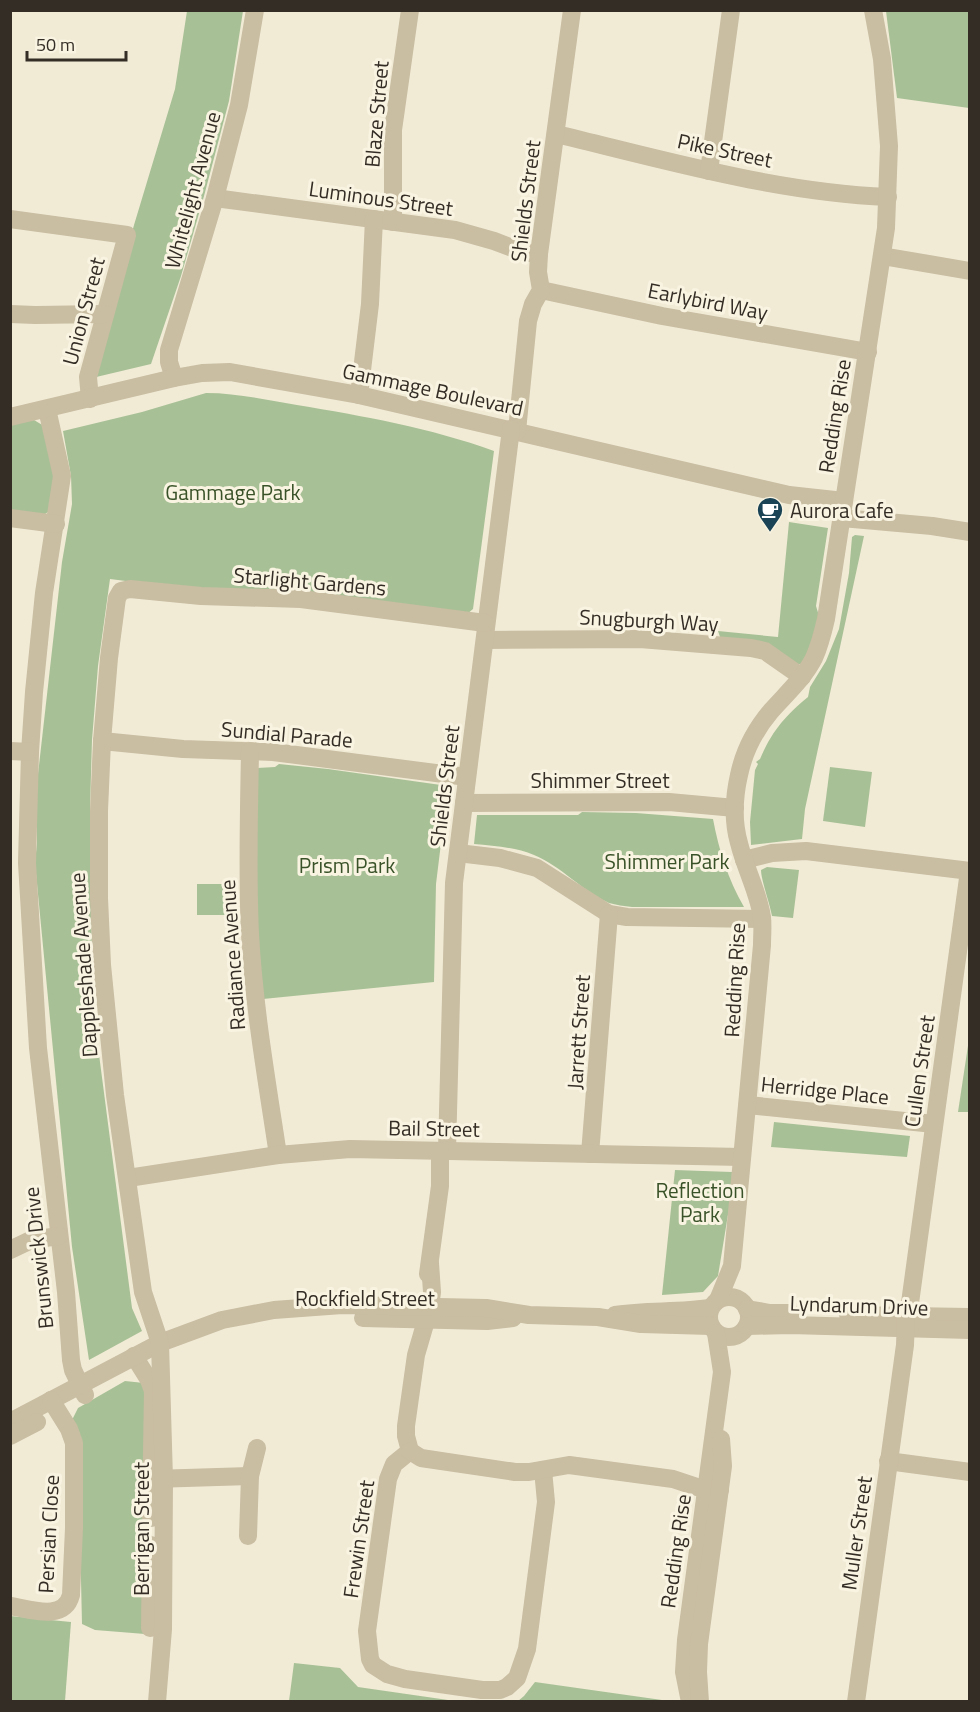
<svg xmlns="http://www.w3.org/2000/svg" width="980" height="1712" font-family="'Titillium Web',sans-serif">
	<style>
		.green { fill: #a8c096 }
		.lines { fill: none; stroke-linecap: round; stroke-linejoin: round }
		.minor { stroke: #c9bda2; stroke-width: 18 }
		.labels { text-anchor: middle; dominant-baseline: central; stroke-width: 6; stroke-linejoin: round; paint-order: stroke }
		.street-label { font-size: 21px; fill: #332d25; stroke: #f9f4e2 }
		.park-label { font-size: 21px; fill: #395228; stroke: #f9f4e2 }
		.poi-label { font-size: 21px; fill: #332d25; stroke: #f9f4e2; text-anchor: start }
	</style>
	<rect width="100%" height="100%" fill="#f1ebd6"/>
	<!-- green -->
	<g class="green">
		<polygon points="187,11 243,11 229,101 204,196 181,276 151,364 92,378 134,225 175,89"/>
		<polygon points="886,11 969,11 969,108 897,98"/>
		<path d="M206 393C237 393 267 400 297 405 363 416 431 428 494 451L473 609 467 614 165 586 110 579 98 666 92 740 90 809 92 966 97 1039 132 1308 142 1331 89 1360 72 1247 35 863 37 843V783L62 562 72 504 71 476 63 431 142 412Z"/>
		<polygon points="34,420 44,426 54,478 48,512 41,517 11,512 11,424"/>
		<polygon points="789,522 828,528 816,606 820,619 811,653 802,664 794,664 721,640 718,631 778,637"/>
		<path d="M855 535 864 536 805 809 802 839 751 845 750 822 755 770 758 764 756 762 760 759C772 731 785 716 808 697L810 687 826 661 839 629 849 573 852 537Z"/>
		<polygon points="279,764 328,769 448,786 436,884 434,982 263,999 257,934 257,768 275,767"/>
		<polygon points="830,767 872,772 865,827 823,821"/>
		<path d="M582 812 636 813 713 819C719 851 728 879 744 907H632C624 906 616 905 609 903 582 891 561 866 534 855 515 847 494 846 474 844L477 815H578Z"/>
		<path d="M767 867 799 870 793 918 772 916C770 904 761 880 761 870Z"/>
		<polygon points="197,884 232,884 233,915 197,915"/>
		<polygon points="969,1039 969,1112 958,1112"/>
		<polygon points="774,1122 910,1136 907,1157 771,1147"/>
		<polygon points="675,1170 732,1172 731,1196 718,1276 703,1292 662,1295"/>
		<polygon points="125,1381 144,1383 145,1634 95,1630 82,1624 78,1448 72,1420 78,1408"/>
		<polygon points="10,1616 71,1622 65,1701 11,1701"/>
		<polygon points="294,1663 340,1668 358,1687 455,1701 289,1701"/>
		<polygon points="535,1682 662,1700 663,1701 518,1701 524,1696"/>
	</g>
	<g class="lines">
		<!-- minor -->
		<g class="minor">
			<path d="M556 134C665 160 774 192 888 197"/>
			<polyline points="709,171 731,10"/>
			<polyline points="215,198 455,230 494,241 523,252 539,254"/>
			<polyline points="10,219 127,235 88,377 90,399"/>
			<polyline points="393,222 393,130 410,10"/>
			<polyline points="882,256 970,271"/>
			<polyline points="541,290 662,316 868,352"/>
			<polyline points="10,314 35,315 105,314"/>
			<polyline points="174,378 169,362 169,350 215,198 239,105 255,10"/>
			<polyline points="359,395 370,304 374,219"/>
			<polyline points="47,409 62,476 44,593 34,692 30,752 27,863 38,1048 66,1292 71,1360 73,1370 85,1395"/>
			<polyline points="10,417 174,378 202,373 230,372 359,395 789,495 844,501"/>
			<polyline points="517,431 528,321 533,304 541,290 538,272 539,254 572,10"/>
			<polyline points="10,518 56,524"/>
			<polyline points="842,518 932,526 970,532"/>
			<polyline points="485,640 640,639 751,648 765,651 802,677"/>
			<polyline points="102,741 183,749 273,752 467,777"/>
			<polyline points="10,751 30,752"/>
			<path d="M250 751C249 812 247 873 250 934 254 1008 267 1082 278 1155"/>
			<polyline points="464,803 669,802 735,808"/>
			<polyline points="458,853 500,858 537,868 609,914 627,917 762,919"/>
			<polyline points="744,860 772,853 806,851 970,871"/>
			<polyline points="748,1105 934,1124"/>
			<polyline points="447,1151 454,883 511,429"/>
			<polyline points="590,1154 609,914"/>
			<polyline points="128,1178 278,1155 350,1149 742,1157"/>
			<polyline points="10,1250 31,1240 59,1236"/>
			<polyline points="430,1263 432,1292 430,1307 416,1355 406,1426 406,1436 410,1451 394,1464 388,1479 367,1631 370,1659 373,1665 387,1674 405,1679 482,1690 500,1690 507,1687 517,1678 527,1649 546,1502 543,1470"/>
			<polyline points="428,1274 440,1186 440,1151"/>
			<circle cx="729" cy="1317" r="20"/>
			<path d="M718 1300 732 1266 762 945C762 936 763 926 762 917 758 891 745 868 739 843 733 822 734 797 739 775 744 751 755 730 771 711 786 694 804 678 814 658 820 645 823 632 826 619L886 228 889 146 882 59 873 10"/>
			<polyline points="747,1309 770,1313 791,1313"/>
			<path d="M615 1315C647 1310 679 1313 710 1308"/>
			<polyline points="848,1315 968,1317"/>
			<polyline points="363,1318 487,1321 513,1318"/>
			<polyline points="747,1326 790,1325 970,1330"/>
			<polyline points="910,1329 910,1303 969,871"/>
			<polyline points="134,1356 149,1380 153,1391 151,1518"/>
			<polyline points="10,1422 160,1343 222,1320 274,1310 342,1305 486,1308 529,1315 598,1317 641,1324 711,1326"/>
			<polyline points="10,1436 37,1422"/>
			<polyline points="410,1451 421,1458 515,1472 529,1472 569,1465 673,1479 697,1487 720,1490"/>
			<polyline points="888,1461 970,1472"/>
			<polyline points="153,1479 250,1476"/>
			<polyline points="248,1536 250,1476 257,1448"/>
			<path d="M10 1606C30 1609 64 1622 71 1595L74 1528V1443L69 1429 51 1400"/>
			<polyline points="150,1628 151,1545"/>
			<polyline points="157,1702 163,1629 164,1479 160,1343 143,1292 115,1095 102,965 99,898 99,811 102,741 109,658 117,598 121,591 130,589 201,596 301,599 485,623"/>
			<polyline points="690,1702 684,1672 686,1640 722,1372 716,1333"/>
			<polyline points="700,1702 698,1672 699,1644 723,1466 721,1439"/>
			<polyline points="856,1702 905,1345 906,1318"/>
		</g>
	</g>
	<!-- icons -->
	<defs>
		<g id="cafe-pin" transform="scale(1.35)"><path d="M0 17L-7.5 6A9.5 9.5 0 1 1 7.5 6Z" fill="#1a4455" stroke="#f9f4e2"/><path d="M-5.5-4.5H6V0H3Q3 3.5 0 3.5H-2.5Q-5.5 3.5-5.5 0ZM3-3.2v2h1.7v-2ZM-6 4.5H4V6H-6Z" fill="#fff"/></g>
	</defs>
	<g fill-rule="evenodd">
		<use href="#cafe-pin" x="770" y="510"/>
	</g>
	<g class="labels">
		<!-- street labels -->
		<g class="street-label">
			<text transform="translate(376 114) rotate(-85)">Blaze Street</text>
			<text transform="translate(725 150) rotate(12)">Pike Street</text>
			<text transform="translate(192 190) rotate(-75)">Whitelight Avenue</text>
			<text transform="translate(381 198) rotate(8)">Luminous Street</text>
			<text transform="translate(525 201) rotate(-83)">Shields Street</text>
			<text transform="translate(708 301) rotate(11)">Earlybird Way</text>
			<text transform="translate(83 311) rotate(-75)">Union Street</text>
			<text transform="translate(433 389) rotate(12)">Gammage Boulevard</text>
			<text transform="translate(834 416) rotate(-81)">Redding Rise</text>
			<text transform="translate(310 581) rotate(5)">Starlight Gardens</text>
			<text transform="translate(649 620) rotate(3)">Snugburgh Way</text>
			<text transform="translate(287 734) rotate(5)">Sundial Parade</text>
			<text x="600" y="780">Shimmer Street</text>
			<text transform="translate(444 786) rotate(-83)">Shields Street</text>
			<text transform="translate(232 955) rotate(-94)">Radiance Avenue</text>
			<text transform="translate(83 965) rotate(-94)">Dappleshade Avenue</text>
			<text transform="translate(734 980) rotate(-87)">Redding Rise</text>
			<text transform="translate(578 1032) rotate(-86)">Jarrett Street</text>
			<text transform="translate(919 1071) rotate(-82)">Cullen Street</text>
			<text transform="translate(825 1090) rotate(6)">Herridge Place</text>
			<text transform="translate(434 1128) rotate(1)">Bail Street</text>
			<text transform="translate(38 1258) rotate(-96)">Brunswick Drive</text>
			<text x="365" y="1298">Rockfield Street</text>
			<text transform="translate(859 1305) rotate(2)">Lyndarum Drive</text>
			<text transform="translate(141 1529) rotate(-90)">Berrigan Street</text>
			<text transform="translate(856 1533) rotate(-82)">Muller Street</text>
			<text transform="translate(48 1534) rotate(-87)">Persian Close</text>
			<text transform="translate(358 1539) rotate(-82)">Frewin Street</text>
			<text transform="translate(675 1551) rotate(-82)">Redding Rise</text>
		</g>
		<!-- park labels -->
		<g class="park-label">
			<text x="233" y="492">Gammage Park</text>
			<text x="667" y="861">Shimmer Park</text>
			<text x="347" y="865">Prism Park</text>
			<text x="700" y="1190">Reflection<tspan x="700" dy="24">Park</tspan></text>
		</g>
		<!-- poi labels -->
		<g class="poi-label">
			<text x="790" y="510">Aurora Cafe</text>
		</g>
	</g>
	<!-- border -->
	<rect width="980" height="1712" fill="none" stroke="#332d25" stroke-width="24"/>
	<!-- scale -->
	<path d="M27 51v9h99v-9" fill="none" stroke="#332d25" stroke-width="3"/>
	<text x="36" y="51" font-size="18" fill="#332d25" stroke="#f9f4e2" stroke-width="4.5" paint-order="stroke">50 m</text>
</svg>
